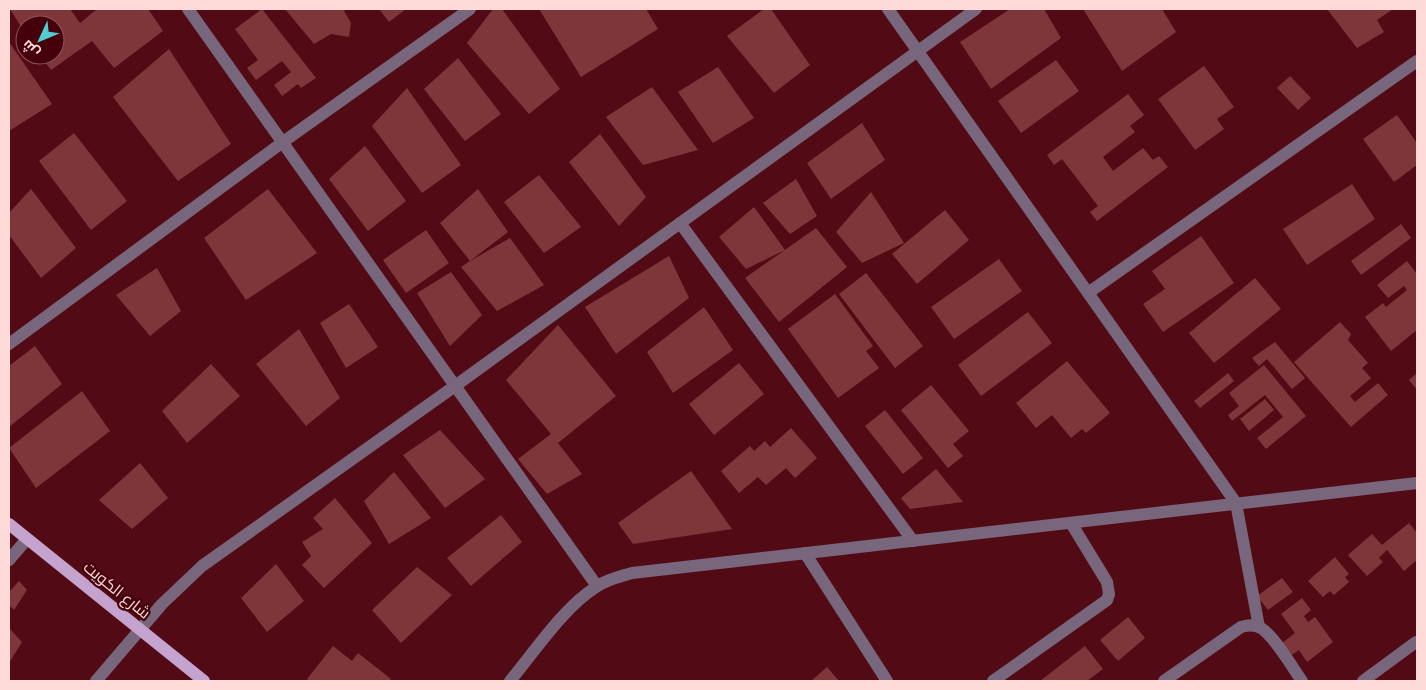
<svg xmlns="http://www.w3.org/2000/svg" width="1426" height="690" font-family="'Fira Sans Condensed',Cairo,sans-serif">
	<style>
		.building { fill: #7f363a }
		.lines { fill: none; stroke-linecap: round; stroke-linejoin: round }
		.minor { stroke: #78677c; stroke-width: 12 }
		.major { stroke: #c5a3cf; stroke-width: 12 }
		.labels { text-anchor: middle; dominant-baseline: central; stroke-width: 4.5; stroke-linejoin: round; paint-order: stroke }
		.street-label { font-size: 16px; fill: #fedad9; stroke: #46000c }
	</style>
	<rect width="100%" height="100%" fill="#520a15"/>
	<!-- building -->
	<g class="building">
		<polygon points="10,9 70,9 80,23 97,9 148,9 163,31 114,68 92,41 51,70 40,55 55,55 55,25 25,25 25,33"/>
		<polygon points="262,9 316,78 301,88 298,84 282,96 274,85 291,72 282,61 256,80 247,68 258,60 235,29"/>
		<polygon points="285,9 346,9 344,11 351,23 349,37 331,34 314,44"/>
		<polygon points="379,9 406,9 389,22"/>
		<polygon points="493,9 502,9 560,89 529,114 467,43"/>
		<polygon points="539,9 646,9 658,29 581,77"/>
		<polygon points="764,9 771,9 810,65 774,93 727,36"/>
		<polygon points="1010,9 1044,9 1061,38 991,89 960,42"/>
		<polygon points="1083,9 1162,9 1176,32 1122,71"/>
		<polygon points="1327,9 1393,9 1377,20 1384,32 1357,48"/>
		<polygon points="9,42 52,104 9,131"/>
		<polygon points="169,49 231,144 178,181 113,97"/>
		<polygon points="458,58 501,114 465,141 424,89"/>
		<polygon points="1056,60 1079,91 1021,133 998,101"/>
		<polygon points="1204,66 1234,107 1217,119 1224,129 1195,150 1158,99"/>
		<polygon points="718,67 754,118 713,143 678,92"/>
		<polygon points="1290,76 1311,98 1298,110 1277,88"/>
		<polygon points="652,87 698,150 643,165 606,117"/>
		<polygon points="407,88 461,165 422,193 372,126"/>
		<polygon points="1128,94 1144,115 1130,126 1135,132 1103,157 1113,171 1143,148 1153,160 1159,156 1168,167 1097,221 1090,212 1098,206 1062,159 1054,165 1047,155"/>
		<polygon points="1397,115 1417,143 1417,165 1394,182 1363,139"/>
		<polygon points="862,123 885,160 831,199 807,163"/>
		<polygon points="74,133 127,201 91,230 39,161"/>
		<polygon points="600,134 646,197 619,226 569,162"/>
		<polygon points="365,146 406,201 368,231 329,179"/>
		<polygon points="539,175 581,227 544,253 504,202"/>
		<polygon points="796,179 817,216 790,234 763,203"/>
		<polygon points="1352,184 1375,219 1307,265 1283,229"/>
		<polygon points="31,189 76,248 41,278 9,235 9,213"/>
		<polygon points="268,189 317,253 246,300 204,238"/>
		<polygon points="478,189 508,232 470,261 510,238 544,285 497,311 461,267 470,261 440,223"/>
		<polygon points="871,192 904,243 862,263 836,232"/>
		<polygon points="754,207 785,250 746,269 719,237"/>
		<polygon points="945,210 969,240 917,284 892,254"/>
		<polygon points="1401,224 1411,238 1361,275 1351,261"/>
		<polygon points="816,228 847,267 779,322 745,278"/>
		<polygon points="426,230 449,263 406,293 383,260"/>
		<polygon points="1201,236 1234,283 1163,332 1143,304 1165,289 1152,271"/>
		<polygon points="669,256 689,298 616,354 585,307"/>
		<polygon points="999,259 1022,291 954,339 931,307"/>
		<polygon points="1407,261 1417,274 1417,330 1391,351 1365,317 1383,303 1386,307 1407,290 1404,286 1388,298 1377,285"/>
		<polygon points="157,268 181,311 150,336 116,295"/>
		<polygon points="451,272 482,315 450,346 417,293"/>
		<polygon points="866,273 923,346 895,368 839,294"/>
		<polygon points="1255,278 1281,309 1214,363 1189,333"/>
		<polygon points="835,294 873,346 866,351 879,368 838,398 788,329"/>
		<polygon points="349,304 378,347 346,368 320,323"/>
		<polygon points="704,307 733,350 673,393 647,352"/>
		<polygon points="1028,312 1052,343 981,396 958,365"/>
		<polygon points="1340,322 1351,334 1348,340 1368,363 1362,368 1371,378 1350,396 1355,402 1378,383 1388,395 1351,427 1294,362"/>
		<polygon points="558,325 616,396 558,443 582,474 547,494 518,459 551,434 506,380"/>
		<polygon points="299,329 340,398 306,426 256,364"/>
		<polygon points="1275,342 1305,378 1292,389 1267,359 1259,366 1252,358"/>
		<polygon points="35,346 62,384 9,427 9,366"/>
		<polygon points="1067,361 1110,413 1086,433 1082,429 1071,438 1052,415 1036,428 1016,403"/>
		<polygon points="739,363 764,394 714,435 689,404"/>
		<polygon points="211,364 240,396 187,443 162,411"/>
		<polygon points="1264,365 1306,416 1266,449 1257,438 1283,417 1265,395 1232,421 1228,415 1239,406 1229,393"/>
		<polygon points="1228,373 1234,381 1200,408 1194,401"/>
		<polygon points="1417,373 1417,390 1409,380"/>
		<polygon points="931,385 969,431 953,444 963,456 948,468 901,410"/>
		<polygon points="82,391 110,431 36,488 9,448"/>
		<polygon points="1265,399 1274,410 1249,431 1240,419"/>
		<polygon points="885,410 923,458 903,474 865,426"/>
		<polygon points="791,428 817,458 795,478 786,468 766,485 758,477 739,493 721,471 750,446 754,451 765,441 770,447"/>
		<polygon points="440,430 485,479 445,508 403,455"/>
		<polygon points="140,463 168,498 132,529 99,500"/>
		<polygon points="936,469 963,502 910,509 901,498"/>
		<polygon points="691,471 732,529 633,544 618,523"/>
		<polygon points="394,472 431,518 389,544 364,501"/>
		<polygon points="335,498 372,543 324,588 302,565 311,556 302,542 323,529 313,518"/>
		<polygon points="501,515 522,542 471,586 447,558"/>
		<polygon points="1409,523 1417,533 1417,560 1404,571 1387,550 1379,558 1383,562 1367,576 1348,555 1372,534 1382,545"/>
		<polygon points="1335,557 1349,574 1345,577 1349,582 1334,595 1330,591 1323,597 1308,581"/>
		<polygon points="276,564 304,601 267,632 241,598"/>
		<polygon points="417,567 452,595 401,643 372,610"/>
		<polygon points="1282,578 1293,592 1268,610 1257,596"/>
		<polygon points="19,581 27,590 14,610 9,605 9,592"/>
		<polygon points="1302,598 1311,610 1304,616 1308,622 1315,617 1333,642 1307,662 1299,650 1290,656 1281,644 1295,633 1281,614"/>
		<polygon points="1128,617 1145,638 1118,661 1100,640"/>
		<polygon points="9,628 22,642 9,663"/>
		<polygon points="333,646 352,661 358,653 391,679 389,681 310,681 307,679"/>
		<polygon points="1085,646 1103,669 1087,681 1040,681"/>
		<polygon points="827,667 839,681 811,681"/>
	</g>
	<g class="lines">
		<!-- minor -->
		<g class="minor">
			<polyline points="188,9 597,586"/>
			<polyline points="888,9 1236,503 1259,627"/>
			<polyline points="680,223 913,541"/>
			<polyline points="1088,293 1417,61"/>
			<polyline points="9,344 283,142 470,9"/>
			<polyline points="805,553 887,681"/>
			<polyline points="9,560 27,539"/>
			<polyline points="96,681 162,604 202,566 455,386 976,9"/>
			<path d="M510 681C535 651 563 608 596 587 607 579 619 577 632 573L1417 483"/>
			<polyline points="993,681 1107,600 1109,594 1107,582 1071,523"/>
			<path d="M1164 681 1241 627C1248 625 1254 624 1261 628 1275 637 1292 667 1302 681"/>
			<polyline points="1363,681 1416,642"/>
		</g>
		<!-- major -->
		<polyline class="major" points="9,524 204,681"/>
	</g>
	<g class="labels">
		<!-- street labels -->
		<g class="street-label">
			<text transform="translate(117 590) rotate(39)">شارع الكويت</text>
		</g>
	</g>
	<!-- border -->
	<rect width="1426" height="690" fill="none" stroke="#fedad9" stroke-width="20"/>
	<!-- north arrow -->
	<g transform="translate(40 40) rotate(226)"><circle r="24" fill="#46000c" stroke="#90575e"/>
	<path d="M0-4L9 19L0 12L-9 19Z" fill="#51ccd1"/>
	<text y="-8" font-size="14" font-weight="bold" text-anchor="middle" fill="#fedad9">ش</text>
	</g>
</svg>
